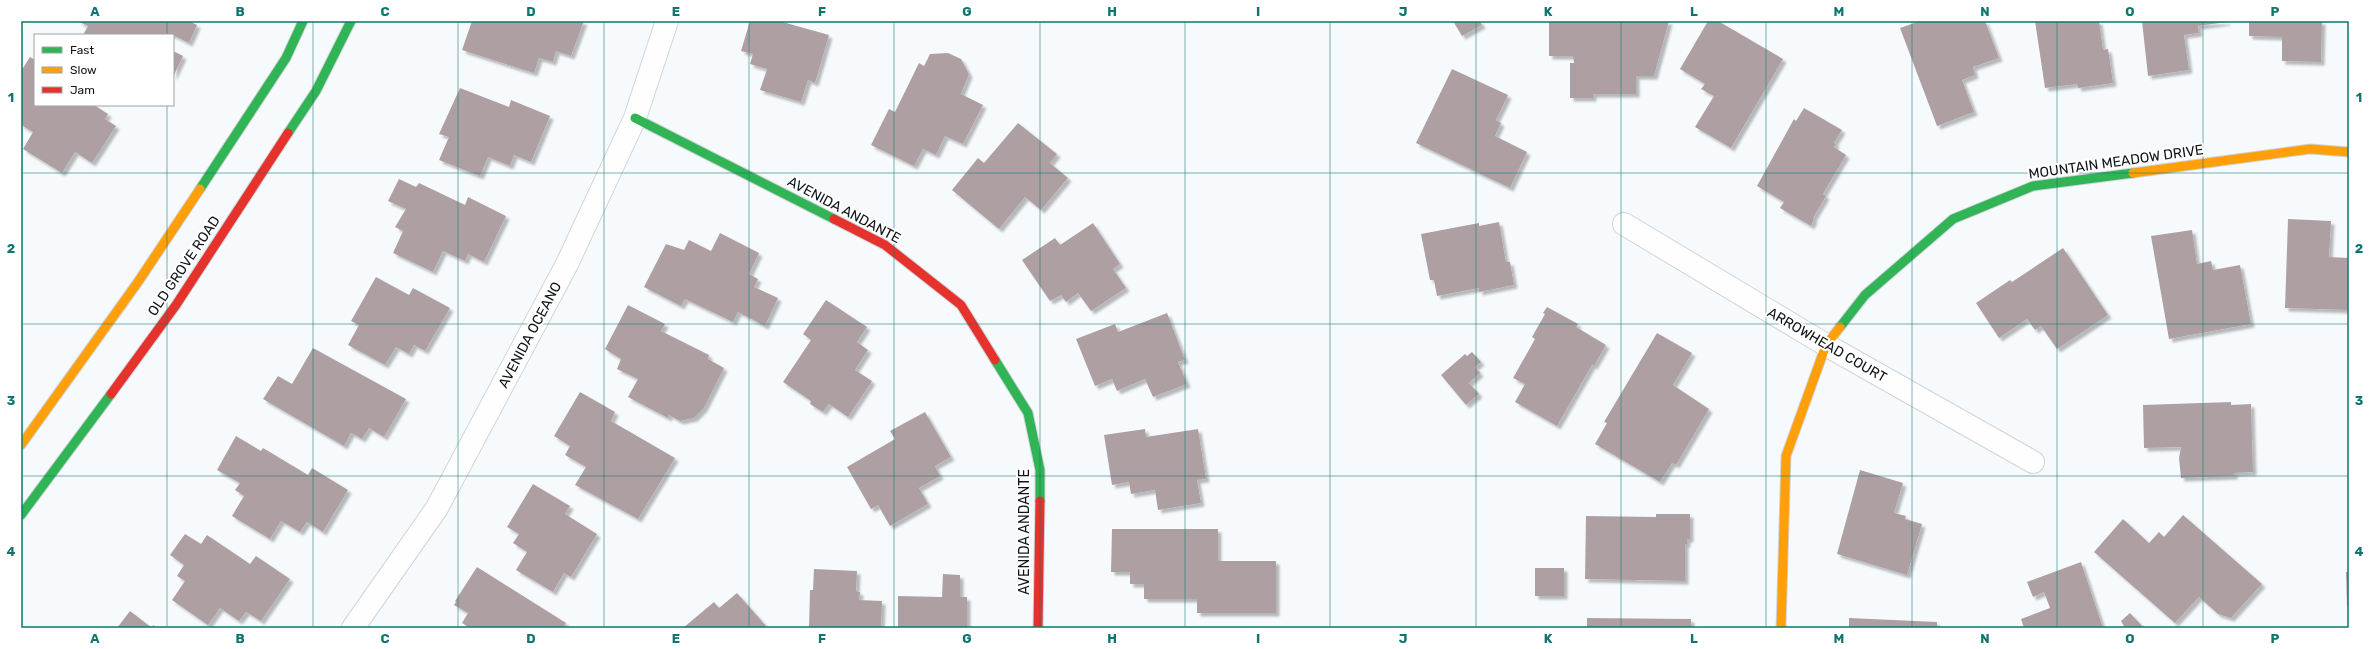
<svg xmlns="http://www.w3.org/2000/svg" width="2370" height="649" font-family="Rubik,sans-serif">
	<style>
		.building { fill: #aea0a2; filter: url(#shadow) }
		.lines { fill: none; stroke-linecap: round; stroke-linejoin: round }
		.street-casing { stroke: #d1d4d8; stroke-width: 24 }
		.fast-casing { stroke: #d1d4d8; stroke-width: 11 }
		.slow-casing { stroke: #d1d4d8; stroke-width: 11 }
		.jam-casing { stroke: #d1d4d8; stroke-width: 11 }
		.street { stroke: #fefeff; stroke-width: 22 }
		.fast { stroke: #30b455; stroke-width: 9 }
		.slow { stroke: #ff9f0a; stroke-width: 9 }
		.jam { stroke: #e5322d; stroke-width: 9 }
		.grid { fill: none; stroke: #0f766e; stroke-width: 1; stroke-opacity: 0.55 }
		.labels { text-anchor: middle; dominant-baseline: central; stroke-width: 4; stroke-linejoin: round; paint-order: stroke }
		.street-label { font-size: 14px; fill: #101419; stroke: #fff }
		.neatline { fill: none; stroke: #0f766e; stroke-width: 1.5 }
		.grid-label { font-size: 13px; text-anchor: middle; font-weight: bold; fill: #0f766e }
	</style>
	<defs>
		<filter id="shadow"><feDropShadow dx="3.5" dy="3.5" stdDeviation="1" flood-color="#0004"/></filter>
	</defs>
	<rect width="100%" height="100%" fill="#f7fafd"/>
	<!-- building -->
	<g class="building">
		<polygon points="77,21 189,21 197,25 189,43 173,35 83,35 88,26"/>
		<polygon points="472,21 584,21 571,56 556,51 553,62 539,58 534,73 462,50"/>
		<polygon points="750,21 779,21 829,35 815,83 808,80 801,102 760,90 767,69 750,64 753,54 741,51"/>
		<polygon points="1453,21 1480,21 1482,25 1462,36"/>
		<polygon points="1549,21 1669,21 1654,76 1636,76 1636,94 1593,94 1593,98 1570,98 1570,63 1574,63 1573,56 1549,56"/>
		<polygon points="1708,21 1718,21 1783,59 1731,148 1695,127 1714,96 1701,89 1705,84 1680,69"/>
		<polygon points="1920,21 1985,21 1999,58 1973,67 1975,75 1962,80 1974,112 1937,126 1900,28"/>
		<polygon points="2035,21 2099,21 2103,50 2108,49 2113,83 2078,88 2077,84 2045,88"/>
		<polygon points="2142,21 2227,21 2227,22 2198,26 2199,33 2184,35 2189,70 2148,76"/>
		<polygon points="2249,21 2322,21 2321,62 2282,61 2282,37 2249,36"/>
		<polygon points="173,51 183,56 173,77"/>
		<polygon points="948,53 961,59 969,74 961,94 983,105 963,144 945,136 936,155 923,149 914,166 871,145 889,109 895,112 919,63 924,66 930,54"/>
		<polygon points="30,57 35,60 35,105 94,105 108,114 105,119 116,126 92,163 75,152 62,173 23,149 33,132 21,125 21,71"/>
		<polygon points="1452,69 1508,95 1496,120 1501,123 1495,136 1527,152 1510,188 1416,143"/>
		<polygon points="460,88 509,107 511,100 550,116 531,162 514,155 510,166 488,157 480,176 439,160 449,137 439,134"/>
		<polygon points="1804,108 1842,130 1834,143 1836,144 1834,147 1846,155 1823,194 1826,196 1813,218 1814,219 1811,226 1780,208 1784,202 1757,186 1794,119 1796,121"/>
		<polygon points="1018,123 1057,154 1050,163 1068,178 1041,210 1025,197 999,229 952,190 978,158 984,163"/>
		<polygon points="399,179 416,187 419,183 465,205 468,197 506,216 484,262 468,254 465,261 443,251 433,272 393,253 403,231 395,227 406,209 388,201"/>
		<polygon points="2288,219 2331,221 2329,257 2349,258 2349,310 2285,308"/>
		<polygon points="1499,222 1506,262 1510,262 1514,285 1479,292 1479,288 1437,296 1434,280 1430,280 1421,234 1479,223 1479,226"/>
		<polygon points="1093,223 1120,264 1113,269 1126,288 1091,311 1078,293 1066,302 1061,295 1050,301 1022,260 1055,238 1060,245"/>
		<polygon points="2192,230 2197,264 2211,261 2213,270 2240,265 2251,324 2169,339 2151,236"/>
		<polygon points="720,233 759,253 749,274 758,279 754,287 778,298 765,326 738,312 733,322 685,299 681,306 644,287 666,244 684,250 689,240 711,251"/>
		<polygon points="2063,248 2108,315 2057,349 2041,326 2035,330 2027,319 1999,338 1976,303 2010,280 2012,282"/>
		<polygon points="376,277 409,295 413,288 450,308 425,351 414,345 409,354 396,347 385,365 348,345 359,325 351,321"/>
		<polygon points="826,300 867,327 857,342 868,350 855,370 872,381 848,417 829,404 823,412 810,404 811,401 783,382 811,340 803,334"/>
		<polygon points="628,305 665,324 661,331 709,355 708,359 724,368 704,408 694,418 680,421 669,415 668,418 628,397 638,379 617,369 621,359 605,349"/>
		<polygon points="1547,307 1578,324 1576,327 1606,345 1594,366 1592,365 1557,426 1515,402 1525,384 1513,378 1535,339 1532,337 1545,314 1543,313"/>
		<polygon points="1167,313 1185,360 1178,362 1187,384 1153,397 1145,379 1117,391 1112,379 1095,386 1076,339 1115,324 1118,332"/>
		<polygon points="1657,333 1692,353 1673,385 1709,409 1676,465 1672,463 1660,482 1595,444 1607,423 1604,422"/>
		<polygon points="313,348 406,399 384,437 369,428 362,439 351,433 344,446 263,399 278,376 292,384"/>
		<polygon points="1472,352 1481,362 1475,367 1480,373 1469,383 1479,394 1466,405 1441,375 1465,354 1467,356"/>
		<polygon points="580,392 615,412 611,421 675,458 638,519 575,485 586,467 565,455 570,446 554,436"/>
		<polygon points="2231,402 2231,405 2251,404 2253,472 2234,473 2234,476 2181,478 2179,458 2181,447 2144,448 2143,405"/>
		<polygon points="925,412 951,457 935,466 940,476 919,488 928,504 890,526 878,505 871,509 847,467 895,439 890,431"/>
		<polygon points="1145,429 1146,437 1198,429 1206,479 1197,480 1201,503 1158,510 1155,490 1131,494 1129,482 1112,485 1104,435"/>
		<polygon points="236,436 261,451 263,448 308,475 312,468 348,490 323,532 307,522 300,532 281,521 270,539 232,516 244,496 235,490 240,483 217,470"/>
		<polygon points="1860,470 1903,483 1894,513 1906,516 1905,519 1922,524 1907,575 1837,554"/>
		<polygon points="533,484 570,506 565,514 597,534 571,577 564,573 553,592 516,570 527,552 513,543 519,534 507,527"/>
		<polygon points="1656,514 1690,514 1690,539 1687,539 1687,544 1685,544 1685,581 1585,579 1586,516 1656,517"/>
		<polygon points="2183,515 2262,584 2231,618 2218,614 2199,597 2175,623 2094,552 2123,519 2149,543 2159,532 2164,537"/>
		<polygon points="1112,529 1218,529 1218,561 1276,561 1276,613 1197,613 1197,599 1144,599 1144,584 1130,584 1130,572 1111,572"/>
		<polygon points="185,534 201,544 207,535 250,564 256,556 290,579 261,621 246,612 239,621 220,608 208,625 172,600 185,581 177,576 184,565 170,555"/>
		<polygon points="2081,562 2103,628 2024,628 2021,619 2050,608 2044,592 2033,597 2027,582"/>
		<polygon points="477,567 566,623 563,628 470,628 462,623 468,613 454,605 456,602 455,601"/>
		<rect x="1535" y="568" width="29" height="28"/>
		<polygon points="814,569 857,571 856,591 860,592 859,600 882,601 881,628 809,628 810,590 813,590"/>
		<polygon points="2346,572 2349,572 2349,606 2347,606"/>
		<polygon points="943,574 960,575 960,597 967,597 967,628 898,628 898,596 942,597"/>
		<polygon points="737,593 766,626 763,628 683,628 714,602 719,608"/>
		<polygon points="130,611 152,628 153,625 157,628 117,628"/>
		<polygon points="2130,613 2144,628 2125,628 2121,621"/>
		<polygon points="1587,618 1691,619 1691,628 1587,628"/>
		<polygon points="1849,618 1937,622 1937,628 1849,628"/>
	</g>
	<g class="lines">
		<!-- street casing -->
		<g class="street-casing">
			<g id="street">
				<polyline points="1624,224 1826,345 2033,462"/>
				<polyline points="353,628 437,508 567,264 635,118 667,21"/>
			</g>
		</g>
		<!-- fast casing -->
		<g class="fast-casing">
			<g id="fast">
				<polyline points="635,118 834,219"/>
				<polyline points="288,133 316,91 351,21"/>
				<polyline points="200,189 286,58 303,21"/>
				<polyline points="1840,327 1865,295 1953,219 2033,186 2133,173"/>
				<polyline points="995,360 1028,413 1040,470 1040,501"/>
				<polyline points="21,515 111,394"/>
			</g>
		</g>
		<!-- slow casing -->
		<g class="slow-casing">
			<g id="slow">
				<polyline points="2133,173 2310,149 2349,152"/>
				<polyline points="21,445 138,282 200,189"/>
				<polyline points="1781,628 1786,456 1826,345 1840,327"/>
			</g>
		</g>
		<!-- jam casing -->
		<g class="jam-casing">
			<g id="jam">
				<polyline points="834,219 885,245 961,305 995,360"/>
				<polyline points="111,394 176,305 288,133"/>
				<polyline points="1038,628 1040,501"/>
			</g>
		</g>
		<!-- street -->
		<use href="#street" class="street"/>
		<!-- fast -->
		<use href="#fast" class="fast"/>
		<!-- slow -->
		<use href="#slow" class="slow"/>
		<!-- jam -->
		<use href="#jam" class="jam"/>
	</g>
	<!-- grid -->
	<path class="grid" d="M167 21V35M313 21V628M458 21V628M604 21V628M749 21V628M894 21V628M1040 21V628M1185 21V628M1330 21V628M1476 21V628M1621 21V628M1766 21V628M1912 21V628M2057 21V628M2203 21V628M167 105V628M21 173H2349M21 324H2349M21 476H2349"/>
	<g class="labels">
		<!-- street labels -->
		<g class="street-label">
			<text transform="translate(2116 162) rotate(-8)">MOUNTAIN MEADOW DRIVE</text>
			<text transform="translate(844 210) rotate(28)">AVENIDA ANDANTE</text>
			<text transform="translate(184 266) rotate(-56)">OLD GROVE ROAD</text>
			<text transform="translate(530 335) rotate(-62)">AVENIDA OCEANO</text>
			<text transform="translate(1827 345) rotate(30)">ARROWHEAD COURT</text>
			<text transform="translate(1024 532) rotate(-90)">AVENIDA ANDANTE</text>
		</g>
	</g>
	<!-- border -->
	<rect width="2370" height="649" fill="none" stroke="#ffffff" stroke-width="44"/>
	<!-- legend -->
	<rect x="34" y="34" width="140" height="72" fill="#ffffff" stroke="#9fa1a3"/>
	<rect x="42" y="47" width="20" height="6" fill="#30b455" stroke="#9fa1a3"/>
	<text x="70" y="54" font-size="12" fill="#101419">Fast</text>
	<rect x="42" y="67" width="20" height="6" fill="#ff9f0a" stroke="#9fa1a3"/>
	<text x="70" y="74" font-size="12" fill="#101419">Slow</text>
	<rect x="42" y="87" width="20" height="6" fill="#e5322d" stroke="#9fa1a3"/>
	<text x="70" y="94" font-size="12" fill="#101419">Jam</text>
	<rect x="22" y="22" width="2326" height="605" class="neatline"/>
	<g class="grid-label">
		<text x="95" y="16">A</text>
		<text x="240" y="16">B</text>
		<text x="385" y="16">C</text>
		<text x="531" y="16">D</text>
		<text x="676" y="16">E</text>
		<text x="822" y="16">F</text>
		<text x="967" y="16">G</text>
		<text x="1112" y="16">H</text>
		<text x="1258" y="16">I</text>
		<text x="1403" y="16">J</text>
		<text x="1548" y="16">K</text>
		<text x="1694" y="16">L</text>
		<text x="1839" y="16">M</text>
		<text x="1985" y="16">N</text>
		<text x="2130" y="16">O</text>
		<text x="2275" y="16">P</text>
		<text x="11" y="102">1</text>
		<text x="2359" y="102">1</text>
		<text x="11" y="253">2</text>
		<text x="2359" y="253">2</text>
		<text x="11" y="405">3</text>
		<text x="2359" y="405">3</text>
		<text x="11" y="556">4</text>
		<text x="2359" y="556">4</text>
		<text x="95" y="643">A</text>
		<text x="240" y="643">B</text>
		<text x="385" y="643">C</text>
		<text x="531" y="643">D</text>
		<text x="676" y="643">E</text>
		<text x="822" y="643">F</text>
		<text x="967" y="643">G</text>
		<text x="1112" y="643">H</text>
		<text x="1258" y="643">I</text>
		<text x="1403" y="643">J</text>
		<text x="1548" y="643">K</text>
		<text x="1694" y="643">L</text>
		<text x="1839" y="643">M</text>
		<text x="1985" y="643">N</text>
		<text x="2130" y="643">O</text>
		<text x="2275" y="643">P</text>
	</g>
</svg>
